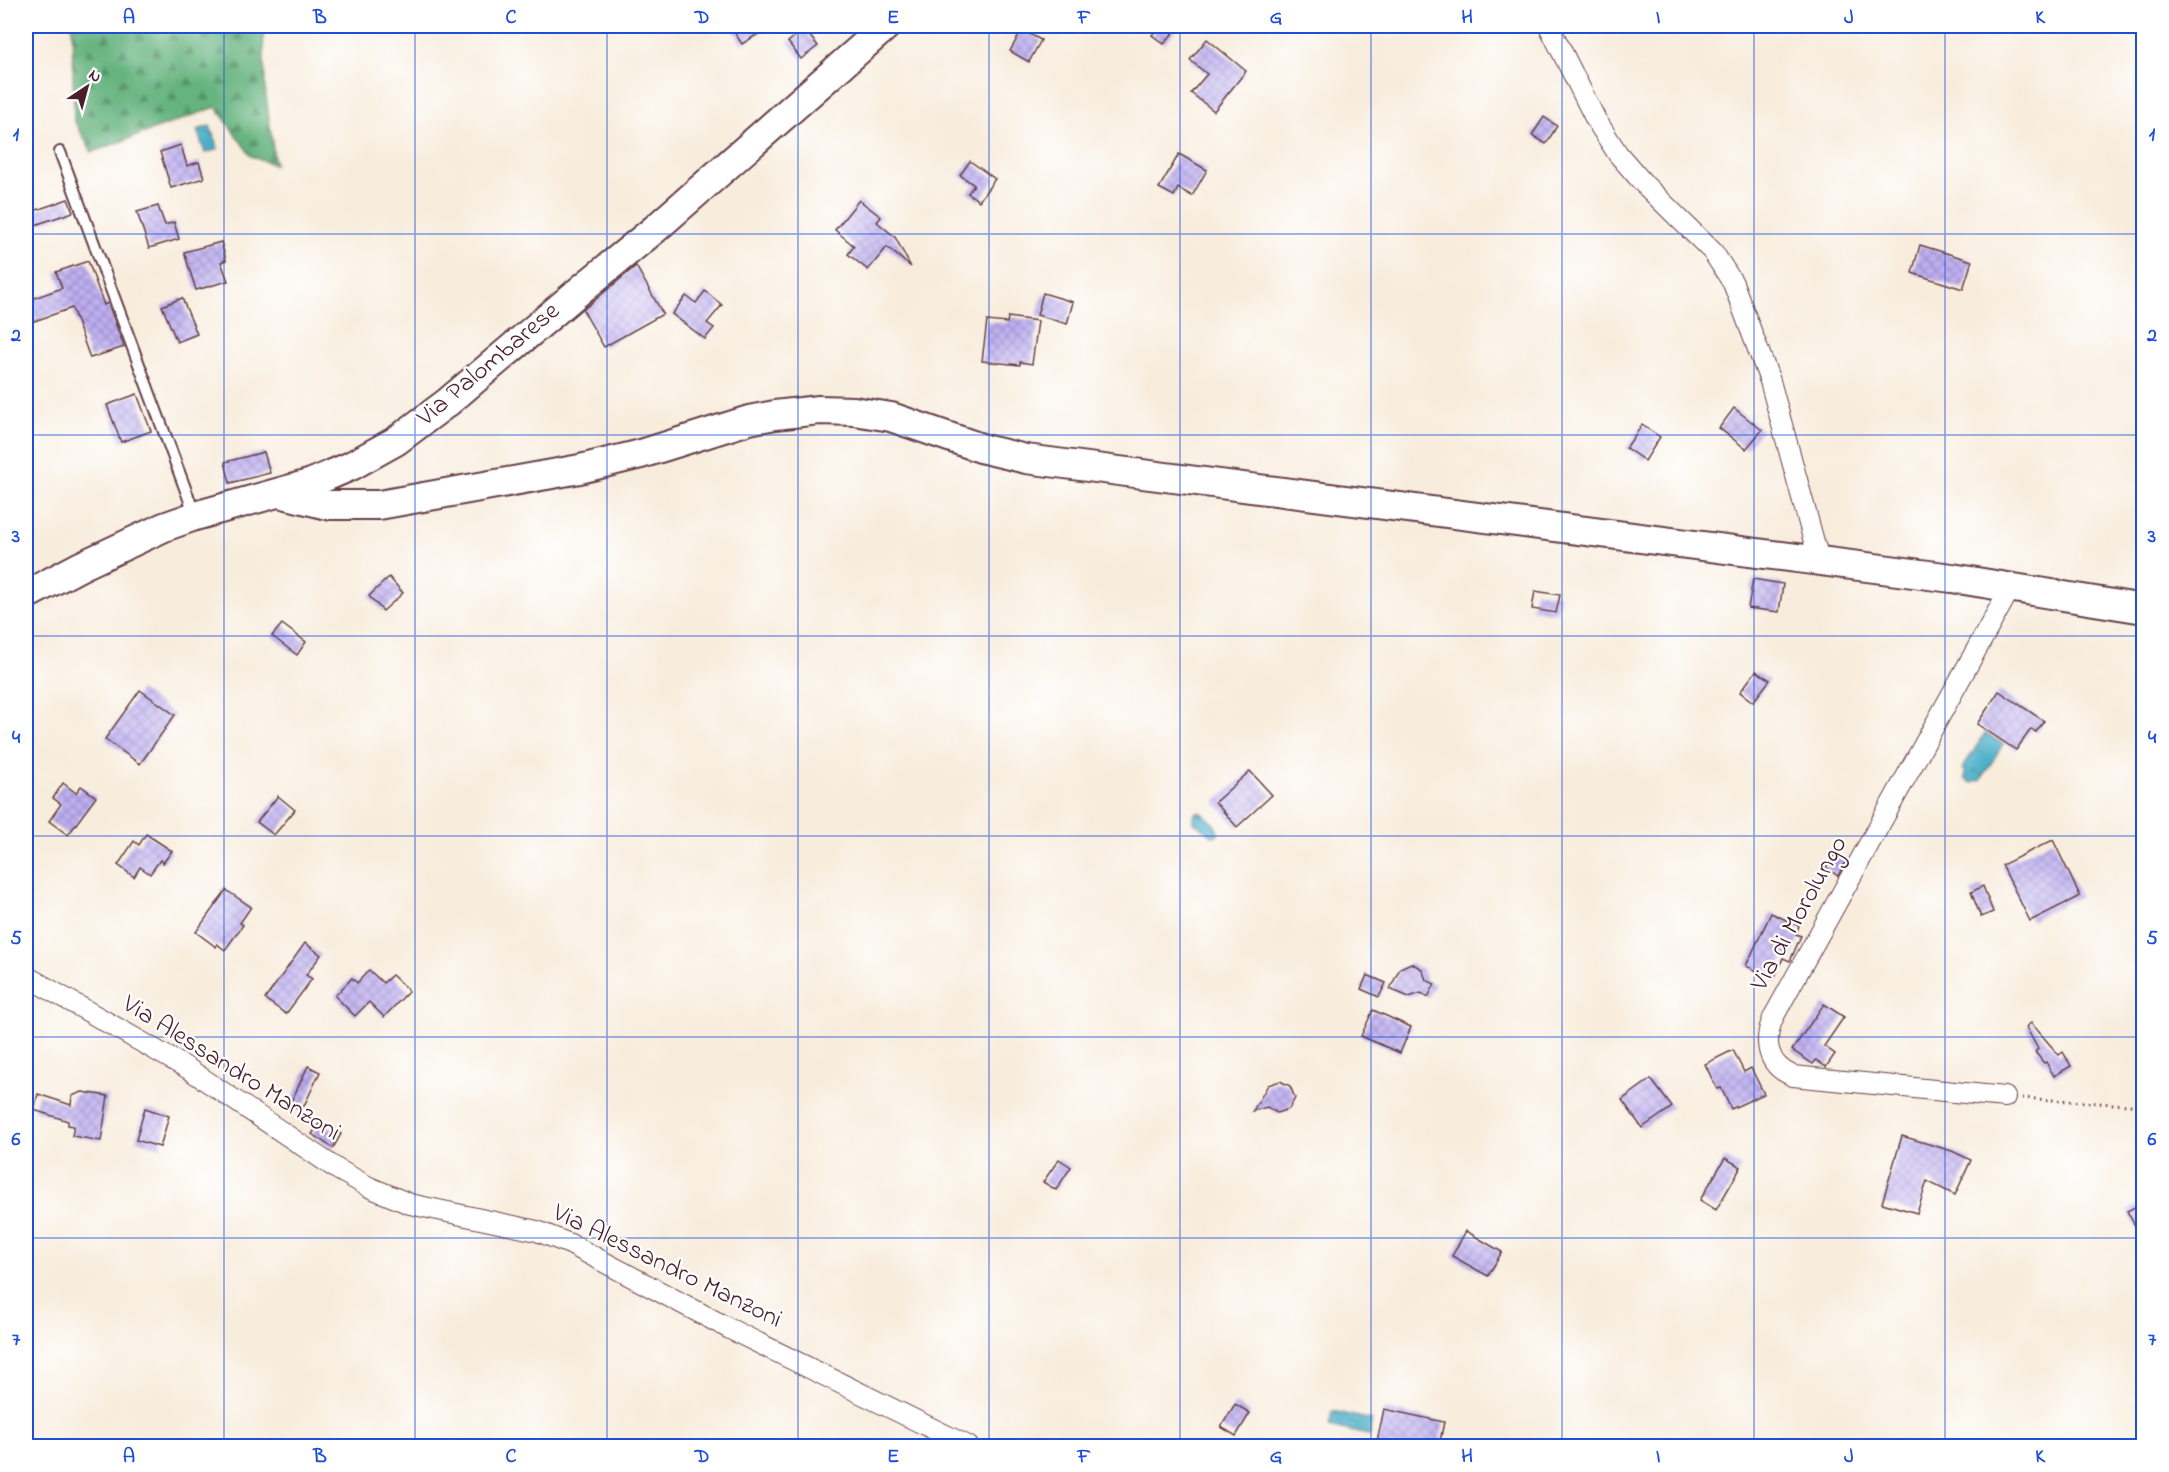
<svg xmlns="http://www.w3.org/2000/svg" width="2169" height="1472" font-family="'Indie Flower',sans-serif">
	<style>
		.forest { fill: url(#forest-firs); stroke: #586954; stroke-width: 1.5 }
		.water { fill: url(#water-ripples); stroke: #4a677a; stroke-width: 1.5 }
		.building { fill: url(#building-cross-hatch) }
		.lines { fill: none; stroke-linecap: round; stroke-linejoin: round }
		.lane-casing { stroke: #643e46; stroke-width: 14 }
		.street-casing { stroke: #643e46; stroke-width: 22 }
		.secondary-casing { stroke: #643e46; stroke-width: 32 }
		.path { stroke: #643e46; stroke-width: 3; stroke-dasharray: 1.5 4.5; stroke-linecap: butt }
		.lane { stroke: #fff; stroke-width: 10 }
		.street { stroke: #fff; stroke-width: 20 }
		.secondary { stroke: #fff; stroke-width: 28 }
		.grid { fill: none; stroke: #1d4ed8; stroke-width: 1.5; stroke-opacity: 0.55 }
		.labels { text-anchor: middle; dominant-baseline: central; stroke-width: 4.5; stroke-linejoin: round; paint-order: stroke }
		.street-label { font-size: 26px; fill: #4a1f2b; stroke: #fff }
		.neatline { fill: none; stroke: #1d4ed8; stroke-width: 2 }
		.grid-label { font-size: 20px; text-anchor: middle; font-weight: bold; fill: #1d4ed8 }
	</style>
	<defs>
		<pattern id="forest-firs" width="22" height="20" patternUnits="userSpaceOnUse" patternTransform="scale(1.5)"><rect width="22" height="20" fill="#65b37e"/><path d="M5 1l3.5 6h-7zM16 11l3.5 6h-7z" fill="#559167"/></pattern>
		<pattern id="water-ripples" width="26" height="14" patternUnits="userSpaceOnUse" patternTransform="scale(1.5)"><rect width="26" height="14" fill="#49afc8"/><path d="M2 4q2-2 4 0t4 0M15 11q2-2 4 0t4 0" fill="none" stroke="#3f8ea3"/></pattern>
		<pattern id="building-cross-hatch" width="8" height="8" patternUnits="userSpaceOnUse" patternTransform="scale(1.5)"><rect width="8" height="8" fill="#beb0f2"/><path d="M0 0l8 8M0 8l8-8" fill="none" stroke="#9c8fc4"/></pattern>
	</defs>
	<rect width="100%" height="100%" fill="#fff"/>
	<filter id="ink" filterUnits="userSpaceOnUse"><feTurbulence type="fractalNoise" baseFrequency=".0167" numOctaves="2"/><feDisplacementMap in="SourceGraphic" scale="12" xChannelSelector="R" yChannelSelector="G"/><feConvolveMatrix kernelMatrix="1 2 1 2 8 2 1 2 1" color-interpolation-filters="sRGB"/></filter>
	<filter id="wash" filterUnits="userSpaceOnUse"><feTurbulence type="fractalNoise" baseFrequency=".008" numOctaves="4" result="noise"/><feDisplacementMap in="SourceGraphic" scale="24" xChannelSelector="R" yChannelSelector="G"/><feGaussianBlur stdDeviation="1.35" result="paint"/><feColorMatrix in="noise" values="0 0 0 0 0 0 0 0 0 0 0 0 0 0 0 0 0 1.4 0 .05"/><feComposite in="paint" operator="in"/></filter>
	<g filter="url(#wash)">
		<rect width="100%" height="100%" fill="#f8eddd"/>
		<!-- forest -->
		<polygon class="forest" points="72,26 263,26 265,88 275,165 251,156 216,107 92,152 74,120"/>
		<!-- water -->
		<g class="water">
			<polygon points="210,126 218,149 205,153 197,130"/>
			<polygon points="1985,733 2003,744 1980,781 1978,780 1972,783 1965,779 1965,771 1962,769"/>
			<path d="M1196 812C1205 812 1218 826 1218 835L1212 836 1194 822 1193 818Z"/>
			<polygon points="1333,1411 1372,1420 1369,1435 1329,1426"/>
		</g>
		<g id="blocks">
			<!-- building -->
			<g class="building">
				<polygon points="730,26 771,26 742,44"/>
				<polygon points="1159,26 1179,26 1164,44 1152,35"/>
				<polygon points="804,29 818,46 801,59 788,42"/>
				<polygon points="1022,30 1041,40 1029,62 1010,51"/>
				<polygon points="1207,39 1246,71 1214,111 1191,93 1207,74 1190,60"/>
				<polygon points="1544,117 1557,126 1546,144 1532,135"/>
				<polygon points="181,145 187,166 199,162 204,178 171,188 160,152"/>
				<polygon points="1179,154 1207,170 1192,196 1178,188 1174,196 1159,188"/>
				<polygon points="970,161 995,179 979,201 968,193 974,185 960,175"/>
				<polygon points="68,199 73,212 35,225 31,212"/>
				<polygon points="859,200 881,217 877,222 895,237 911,267 887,247 868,270 848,254 854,246 835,230"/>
				<polygon points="158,206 165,225 174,222 179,239 149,248 137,212"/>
				<polygon points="221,242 226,260 221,262 228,281 196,290 184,252"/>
				<polygon points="1920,245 1972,261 1963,289 1912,273"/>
				<polygon points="88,261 104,305 108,303 124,347 90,358 72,308 26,324 26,301 62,288 56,272"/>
				<polygon points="636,266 663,314 604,347 583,310"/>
				<polygon points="705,291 722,305 707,323 714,328 705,339 672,314 686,296 696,303"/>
				<polygon points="1043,293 1073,302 1067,324 1037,315"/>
				<polygon points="182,298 197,334 177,342 162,306"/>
				<polygon points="1008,317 1038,321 1032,364 1020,362 1020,365 982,361 987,321 1007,323"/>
				<polygon points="137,394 151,431 121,442 107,405"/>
				<polygon points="1734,408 1762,430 1746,449 1719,428"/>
				<polygon points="1642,425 1660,437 1645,461 1626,448"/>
				<polygon points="264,452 270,473 230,483 225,462"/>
				<polygon points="389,577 403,593 383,611 369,596"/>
				<polygon points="1753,579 1783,584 1779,612 1748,608"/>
				<polygon points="1535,591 1560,595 1556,613 1532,609"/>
				<polygon points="282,624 306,642 297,655 272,636"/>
				<polygon points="1756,671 1770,680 1753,702 1740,692"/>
				<polygon points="140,690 175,715 140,764 105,739"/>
				<polygon points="1999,691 2044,721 2036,732 2031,729 2016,750 1977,724"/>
				<polygon points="1250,771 1272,795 1237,827 1215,802"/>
				<polygon points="63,783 76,793 81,786 96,797 68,835 49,821 61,804 53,798"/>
				<polygon points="278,796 295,810 274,835 257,822"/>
				<polygon points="146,834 172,851 163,863 160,860 150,874 140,867 134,877 118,865 134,841 139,845"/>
				<polygon points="2053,840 2080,896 2030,921 2002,865"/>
				<polygon points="1836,853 1846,861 1838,876 1826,867"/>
				<polygon points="1983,886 1993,912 1981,917 1971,892"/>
				<polygon points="226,890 251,907 240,923 243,925 225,950 217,944 216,947 196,932"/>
				<polygon points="1771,913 1799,926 1796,934 1801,936 1790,961 1783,958 1774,979 1746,966"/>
				<polygon points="305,943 321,955 306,975 312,979 286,1014 265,999"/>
				<polygon points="1411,963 1422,969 1426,980 1435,984 1428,997 1421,993 1409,997 1390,989 1400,968"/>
				<polygon points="369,970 383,983 392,975 409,991 384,1017 369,1002 355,1016 335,996 352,978 357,983"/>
				<polygon points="1367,975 1386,983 1379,997 1361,989"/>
				<polygon points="1824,1004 1844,1017 1824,1046 1835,1054 1826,1067 1816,1060 1813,1064 1792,1050"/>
				<polygon points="1373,1010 1411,1027 1400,1053 1361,1036"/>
				<polygon points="2031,1023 2059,1055 2063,1052 2071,1066 2054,1076 2046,1062 2044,1063 2035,1052 2038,1049 2026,1027"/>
				<polygon points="1733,1050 1744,1072 1751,1068 1764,1094 1731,1109 1721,1088 1717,1089 1705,1064"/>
				<polygon points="308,1066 320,1072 302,1110 290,1104"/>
				<polygon points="1651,1079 1672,1107 1642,1128 1622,1100"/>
				<polygon points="1280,1081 1290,1086 1295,1098 1289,1109 1277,1113 1267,1107 1253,1111 1268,1085"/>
				<polygon points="82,1092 108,1096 101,1141 72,1136 74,1126 68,1125 68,1121 34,1110 38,1094 71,1105 72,1096"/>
				<polygon points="145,1108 169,1116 160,1147 136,1140"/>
				<polygon points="321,1121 341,1134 333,1148 312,1134"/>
				<polygon points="1902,1136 1952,1151 1971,1160 1955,1195 1927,1181 1917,1213 1882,1203"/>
				<polygon points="1725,1158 1741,1167 1716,1210 1700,1200"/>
				<polygon points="1059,1159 1071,1167 1056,1190 1043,1182"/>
				<polygon points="2144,1202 2144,1242 2127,1211"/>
				<polygon points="1466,1231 1502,1252 1488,1276 1452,1256"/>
				<polygon points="1235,1404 1250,1413 1236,1436 1221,1427"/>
				<polygon points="1384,1409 1444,1422 1439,1446 1376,1446"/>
			</g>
		</g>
	</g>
	<g filter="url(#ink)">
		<use href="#blocks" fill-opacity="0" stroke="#643e46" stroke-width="1.5"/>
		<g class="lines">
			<!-- lane casing -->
			<g class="lane-casing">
				<polyline id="lane" points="60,152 195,515"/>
			</g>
			<!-- street casing -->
			<g class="street-casing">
				<g id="street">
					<polyline points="1549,26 1596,120 1618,154 1644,184 1713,252 1733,283 1770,381 1819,560"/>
					<polyline points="26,976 187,1068 337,1169 369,1187 410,1204 537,1231 570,1244 730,1329 968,1446"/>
					<path d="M2005 1097 1793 1076C1766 1065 1763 1040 1774 1016L2011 587"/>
				</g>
			</g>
			<!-- secondary casing -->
			<g class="secondary-casing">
				<g id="secondary">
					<polyline points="279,493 327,505 379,505 580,469 641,454 749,420 775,415 819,410 854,411 891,417 984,449 1026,459 1952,578 2144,609"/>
					<polyline points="26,595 81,566 164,527 195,516 309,484 351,466 396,441 448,402 584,287 655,229 886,26"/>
				</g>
			</g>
			<!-- path -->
			<polyline class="path" points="2022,1098 2144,1106"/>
			<!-- lane -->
			<use href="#lane" class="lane"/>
			<!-- street -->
			<use href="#street" class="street"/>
			<!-- secondary -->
			<use href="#secondary" class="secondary"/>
		</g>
	</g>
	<!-- grid -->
	<path class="grid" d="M224 26V1446M415 26V1446M607 26V1446M798 26V1446M989 26V1446M1180 26V1446M1371 26V1446M1562 26V1446M1754 26V1446M1945 26V1446M26 234H2144M26 435H2144M26 636H2144M26 836H2144M26 1037H2144M26 1238H2144"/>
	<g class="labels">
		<!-- street labels -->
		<g class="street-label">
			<text transform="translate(489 365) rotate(-40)">Via Palombarese</text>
			<text transform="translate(1800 914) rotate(-61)">Via di Morolungo</text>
			<text transform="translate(231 1069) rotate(32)">Via Alessandro Manzoni</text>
			<text transform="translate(667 1267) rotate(26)">Via Alessandro Manzoni</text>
		</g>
	</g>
	<!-- margin -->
	<rect width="2169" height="1472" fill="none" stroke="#fff" stroke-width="66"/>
	<!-- north arrow -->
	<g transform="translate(87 87) rotate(36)" stroke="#ffffff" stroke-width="4.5" paint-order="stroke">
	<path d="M0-4.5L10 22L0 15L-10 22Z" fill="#4a1f2b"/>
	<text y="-9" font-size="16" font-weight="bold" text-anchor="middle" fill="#4a1f2b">N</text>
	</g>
	<rect x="33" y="33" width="2103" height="1406" class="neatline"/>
	<g class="grid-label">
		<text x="129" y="23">A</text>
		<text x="320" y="23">B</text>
		<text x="511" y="23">C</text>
		<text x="702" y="23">D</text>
		<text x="893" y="23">E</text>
		<text x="1084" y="23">F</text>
		<text x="1276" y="23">G</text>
		<text x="1467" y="23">H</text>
		<text x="1658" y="23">I</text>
		<text x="1849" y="23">J</text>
		<text x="2040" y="23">K</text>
		<text x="16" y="140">1</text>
		<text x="2152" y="140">1</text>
		<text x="16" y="341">2</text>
		<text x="2152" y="341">2</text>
		<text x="16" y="542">3</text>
		<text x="2152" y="542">3</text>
		<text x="16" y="743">4</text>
		<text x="2152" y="743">4</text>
		<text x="16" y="944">5</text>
		<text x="2152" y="944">5</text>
		<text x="16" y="1145">6</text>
		<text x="2152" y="1145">6</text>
		<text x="16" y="1345">7</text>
		<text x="2152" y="1345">7</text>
		<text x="129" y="1462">A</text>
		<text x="320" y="1462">B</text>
		<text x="511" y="1462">C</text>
		<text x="702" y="1462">D</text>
		<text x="893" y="1462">E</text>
		<text x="1084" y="1462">F</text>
		<text x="1276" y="1462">G</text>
		<text x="1467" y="1462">H</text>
		<text x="1658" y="1462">I</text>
		<text x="1849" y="1462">J</text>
		<text x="2040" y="1462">K</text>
	</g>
</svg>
